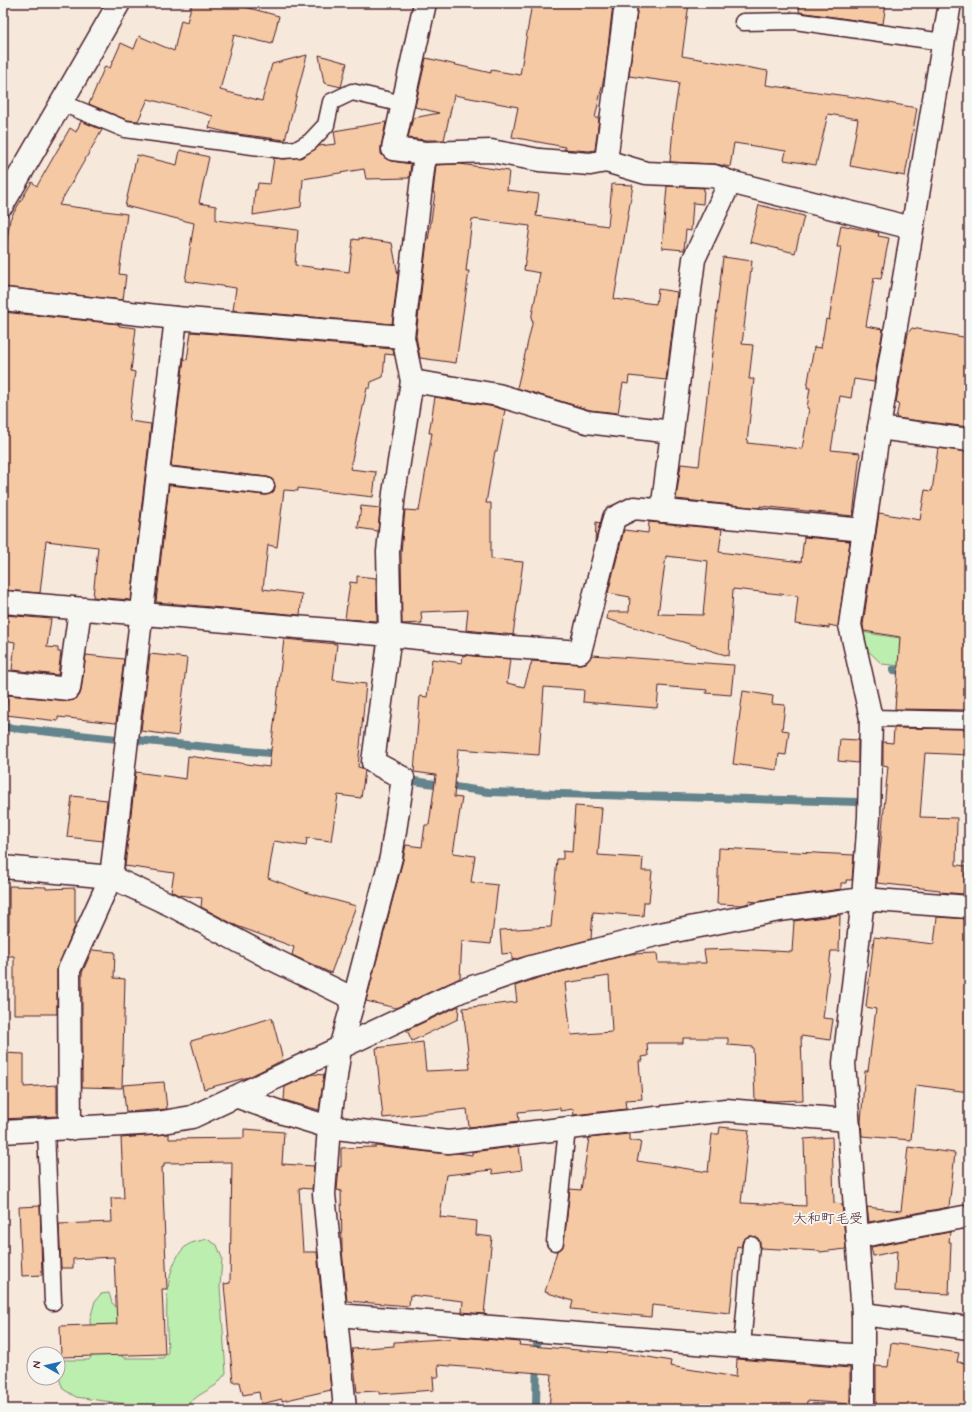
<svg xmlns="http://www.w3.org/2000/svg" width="972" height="1412" font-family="Mynerve,'Klee One',sans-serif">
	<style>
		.green { fill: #bcefaf; stroke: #83876d }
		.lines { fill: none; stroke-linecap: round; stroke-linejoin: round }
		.stream { stroke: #64848d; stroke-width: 8 }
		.building { fill: #f5c9a4; stroke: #4a1f2b; fill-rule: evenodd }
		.service-casing { stroke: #4a1f2b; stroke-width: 19 }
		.minor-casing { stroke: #4a1f2b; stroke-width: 25 }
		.service { stroke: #f6f6f2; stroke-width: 16 }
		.minor { stroke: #f6f6f2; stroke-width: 22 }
		.labels { text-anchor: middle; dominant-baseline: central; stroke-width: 3.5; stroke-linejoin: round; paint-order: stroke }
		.quarter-label { font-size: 14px; fill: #4a1f2b; stroke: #f6f6f2 }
	</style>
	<rect width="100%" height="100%" fill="#f6e8db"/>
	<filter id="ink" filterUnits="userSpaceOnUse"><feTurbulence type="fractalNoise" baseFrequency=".025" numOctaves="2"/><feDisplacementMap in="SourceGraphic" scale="8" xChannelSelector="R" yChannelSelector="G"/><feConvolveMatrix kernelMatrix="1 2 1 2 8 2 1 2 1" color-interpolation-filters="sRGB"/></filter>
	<g filter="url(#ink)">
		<!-- green -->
		<g class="green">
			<polygon points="861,632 925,642 921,668 882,664 862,645"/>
			<path d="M207 1239 217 1245 222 1258 220 1287 226 1373 216 1385 198 1396 188 1404 169 1407 118 1403 76 1397 63 1389C59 1377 55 1370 65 1360H89L92 1356 90 1319 95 1301 101 1294 109 1293 112 1303 118 1308 121 1356 125 1358H163L168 1352C167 1322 161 1268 186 1246 191 1242 200 1241 207 1239Z"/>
		</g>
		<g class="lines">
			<!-- stream -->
			<g class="stream">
				<polyline points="893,670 908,671"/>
				<polyline points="3,727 117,739"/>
				<polyline points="136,740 269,753 281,752"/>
				<polyline points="414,781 489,792 858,802"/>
				<polyline points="536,1409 537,1343"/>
			</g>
		</g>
		<!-- building -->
		<g class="building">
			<polygon points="192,3 230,3 279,16 272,44 234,35 220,90 262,101 272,64 307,55 285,140 230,133 209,128 213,116 148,99 138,121 127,120 89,104 105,66 110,68 121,43 134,49 139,36 174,51 181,20 187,22"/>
			<polygon points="532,3 613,3 605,73 595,118 599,118 595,150 589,151 564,149 565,147 512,137 518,107 454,95 444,140 426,140 408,138 413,118 439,113 415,107 426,58 491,73 491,70 520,75"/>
			<polygon points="638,3 689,3 682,56 768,71 766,85 854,97 917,108 905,176 850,166 858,119 828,114 816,165 784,160 786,151 734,143 730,167 715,164 670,162 673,129 672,129 679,83 629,76"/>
			<polygon points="800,3 886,3 883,24 799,12"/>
			<polygon points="319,55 347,63 341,87 324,83"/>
			<polygon points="81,121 102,130 59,205 127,214 119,274 126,275 123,300 3,287 3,270 10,219 32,182 37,186 70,128 76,132"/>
			<polygon points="386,122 381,146 381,154 385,158 391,161 411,164 409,178 366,179 364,169 303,179 301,207 253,215 255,190 257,190 258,183 270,184 274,158 284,159 302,157 319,146 336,144 334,131"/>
			<polygon points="180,150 209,157 199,203 216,206 216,220 298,230 295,265 349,272 353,239 359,240 359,238 392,243 398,275 392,324 233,310 236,288 185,281 194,223 125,206 137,155 177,165"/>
			<polygon points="460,164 509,171 507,190 539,194 536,216 608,226 612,184 633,185 614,299 656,304 658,289 677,292 666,380 629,376 628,384 623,383 618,413 590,410 517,388 533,320 531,320 540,273 524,270 530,226 472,219 466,271 469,271 456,363 420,358 416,336 427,241 428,241 435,193 433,193 436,165"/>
			<polygon points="667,186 704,188 703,204 693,203 691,231 686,230 684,250 662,248"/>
			<polygon points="759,205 804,216 795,253 750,242"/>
			<polygon points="841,225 879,233 878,236 889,238 881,279 874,278 866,326 883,329 874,382 854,379 851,398 840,396 831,450 860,453 853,516 760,506 760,508 676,499 681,464 699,466 723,257 752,261 742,344 753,345 749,379 754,379 747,443 802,449 809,409 807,408 810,388 807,388 814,347 821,348 826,319 829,320 841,247 837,247"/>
			<polygon points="3,312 119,324 119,326 136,328 131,371 135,372 129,421 151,424 131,600 93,597 98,547 46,541 40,593 3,590"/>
			<polygon points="912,328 969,338 969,427 896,418 899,404 896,403 908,333"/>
			<polygon points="191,332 393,349 394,355 385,354 383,377 371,382 370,388 367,388 350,469 376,472 373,497 298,488 298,491 284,490 277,547 268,545 263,589 302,594 300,615 156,602 169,485 265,495 270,494 274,491 275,487 274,482 271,478 267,477 171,466 184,359 187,360"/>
			<polygon points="435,397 495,407 505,410 497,451 495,451 486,503 491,503 491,559 523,562 513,635 466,630 468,610 421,612 422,623 402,624 401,552 405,510 419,511 432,433 429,433"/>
			<polygon points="938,448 969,452 969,710 895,709 900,637 864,631 863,625 879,513 920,520 925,490 932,491"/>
			<polygon points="361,506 380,508 378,531 358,528"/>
			<polygon points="596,522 600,523 595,544"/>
			<path d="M649 522 722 529 719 552 801 562 804 537 850 541 838 627 829 625V628L795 624 798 596 733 589 729 656 607 619 608 612H629L630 597 608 593 624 530 648 533ZM666 556 708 561 703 615 658 614Z"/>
			<polygon points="357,576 376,578 377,621 345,619 350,582 357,583"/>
			<polygon points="5,615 51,619 47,647 58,648 58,652 61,652 58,675 12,670 15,642 3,640"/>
			<polygon points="284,639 337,644 333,680 366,684 358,767 362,768 365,771 361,798 338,795 331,841 307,838 306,846 274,841 268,878 308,893 356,906 331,973 292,955 294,947 237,926 201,907 202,898 179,895 171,891 174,873 125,866 136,772 186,779 188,756 269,767"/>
			<polygon points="150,654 187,658 178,736 141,731"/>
			<polygon points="86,655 124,659 116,723 58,717 58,721 6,715 8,695 68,701 74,700 79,696 81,691"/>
			<polygon points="463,655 510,659 507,683 524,687 532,661 579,664 586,663 592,655 734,665 731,695 706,693 707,690 659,686 657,708 583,702 584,690 544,687 539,755 458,749 454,797 462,798 453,853 475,856 471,882 498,885 491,944 462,941 460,978 396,1008 366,1001 403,860 406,845 422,847 425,825 429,825 436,775 414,772 420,696 427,697 432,659 462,663"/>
			<polygon points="743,691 773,696 772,704 785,705 782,730 789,731 786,755 779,754 777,770 733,764"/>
			<polygon points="894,728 969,729 969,755 925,753 920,817 957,818 956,865 966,866 963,894 940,892 940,890 877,883 888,766 883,765 883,742 893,743"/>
			<polygon points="840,739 858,740 858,763 838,761"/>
			<polygon points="72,796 107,800 103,841 67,837"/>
			<polygon points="575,806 602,808 598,855 643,858 642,871 652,871 649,902 644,902 643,916 593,912 591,939 512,960 512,953 502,954 500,930 551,927 557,859 563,859 563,851 572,852"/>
			<polygon points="719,848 854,855 852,880 846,880 846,883 841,883 841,889 777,898 757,902 749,901 749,903 742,905 717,904"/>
			<polygon points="9,886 46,887 46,889 75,888 75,926 57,970 57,1014 14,1014 14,956 3,956 3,931 9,931"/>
			<path d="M840 915 839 951H831L823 1018 833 1019 830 1040 801 1036 803 1100 774 1101 755 1100 753 1047 728 1045V1038H683V1043H647L648 1056 642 1057 643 1061H639L642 1099 625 1100 626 1109 574 1115 573 1109 560 1111V1108L518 1112 519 1121 469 1127 467 1109 383 1118 376 1048 423 1042 426 1071 470 1069 463 1008 517 1002 515 986 535 979 630 954 657 953 658 963H706L704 950 734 949 792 952 794 921ZM609 976 612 1032 571 1035 565 983Z"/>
			<polygon points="937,917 969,919 969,1092 916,1085 911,1140 862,1136 861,1121 865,1071 868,1071 876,1009 866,1007 874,937 934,944"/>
			<polygon points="92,950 115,952 114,978 125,979 122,1088 82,1087 82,973"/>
			<polygon points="459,1006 458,1019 412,1041 407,1030"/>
			<polygon points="272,1018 283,1060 249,1077 204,1089 191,1041"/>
			<polygon points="3,1053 24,1054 24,1087 57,1085 57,1116 3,1119"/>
			<polygon points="313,1074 324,1075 319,1110 284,1100 285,1087"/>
			<polygon points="164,1082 167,1109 126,1112 123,1085"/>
			<polygon points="720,1127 749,1130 741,1203 806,1206 804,1139 832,1137 834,1203 842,1204 846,1249 820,1252 820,1251 760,1248 760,1241 757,1237 751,1236 747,1237 743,1240 741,1247 737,1246 730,1313 652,1305 651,1317 571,1309 573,1301 545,1292 557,1251 562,1248 564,1243 570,1189 581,1190 589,1138 629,1134 629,1140 641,1142 637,1161 708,1172 712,1134 719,1134"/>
			<polygon points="244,1129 284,1132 282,1164 314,1166 312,1189 299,1188 303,1252 317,1252 331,1390 282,1401 282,1399 261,1404 259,1392 243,1395 240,1382 233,1382 224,1284 230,1283 232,1162 164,1163 164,1167 162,1167 167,1289 162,1289 165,1354 61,1357 60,1326 117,1324 114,1257 73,1259 73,1268 61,1268 59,1224 112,1222 111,1198 124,1198 121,1138 169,1134 169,1139 244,1138"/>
			<polygon points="376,1146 446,1154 458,1153 472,1155 472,1152 519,1146 522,1170 493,1174 492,1170 446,1175 440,1217 477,1221 476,1235 492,1237 484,1314 462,1312 463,1301 410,1295 409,1306 347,1301 342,1250 341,1191 337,1190 339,1167 341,1167 341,1148 376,1147"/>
			<polygon points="908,1147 955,1153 949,1207 869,1222 867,1207 901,1211"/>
			<polygon points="40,1206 42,1275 22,1276 19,1207"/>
			<polygon points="950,1232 949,1242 951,1242 949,1294 895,1291 897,1251 873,1256 871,1247"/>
			<polygon points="460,1337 520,1342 519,1345 637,1355 671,1361 670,1366 736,1377 737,1359 850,1368 850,1404 807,1401 806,1409 549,1409 552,1374 438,1365 439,1377 433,1377 434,1390 379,1394 379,1391 357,1392 352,1349 394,1346 394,1342 460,1338"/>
			<polygon points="891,1343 959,1353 957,1362 967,1363 965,1377 969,1378 969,1402 965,1401 965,1409 883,1409 883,1407 876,1406 876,1366 888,1367"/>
		</g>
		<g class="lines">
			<!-- service casing -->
			<g class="service-casing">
				<g id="service">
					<polyline points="743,22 795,21 943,42"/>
					<polyline points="62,103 125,129 283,150 298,149 310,142 326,125 331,102 352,92 403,104"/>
					<polyline points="157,474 266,486"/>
					<polyline points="871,718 969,720"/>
					<polyline points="46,1130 53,1302"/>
					<polyline points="555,1242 567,1129"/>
					<polyline points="742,1346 751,1245"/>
				</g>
			</g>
			<!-- minor casing -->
			<g class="minor-casing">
				<g id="minor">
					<polyline points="425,3 393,149 425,153 403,337 412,381 498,395 587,422 672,432"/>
					<polyline points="425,153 491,151 539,160 590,164 606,161 646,173 714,176 730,182 912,228"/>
					<polyline points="606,161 626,3"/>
					<polyline points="3,204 119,3"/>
					<polyline points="3,299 176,318 403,337"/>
					<polyline points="879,428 969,440"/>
					<polyline points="662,511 694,259 730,182"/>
					<polyline points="3,602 390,635 485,645 580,652 614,518 634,508 864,530"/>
					<polyline points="3,682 69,689 80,609"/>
					<polyline points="3,867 111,877 171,905 270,958 354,999"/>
					<polyline points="238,1097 280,1112 329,1127 448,1142 726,1110 848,1120"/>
					<polyline points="70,1129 69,970 111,877 176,318"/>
					<polyline points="3,1132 157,1123 192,1117 461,991 531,967 655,935 779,910 863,899 969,907"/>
					<polyline points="857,1237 969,1216"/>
					<polyline points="863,1314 969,1328"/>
					<polyline points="337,1315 863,1356"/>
					<polyline points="345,1409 324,1194 329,1127 340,1048 354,999 391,857 403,778 373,762 390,635 388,552 394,493 412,381"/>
					<polyline points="863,1409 863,1314 844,1063 863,899 869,817 871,718 850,625 879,428 950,3"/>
				</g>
			</g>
			<!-- service -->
			<use href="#service" class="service"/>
			<!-- minor -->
			<use href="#minor" class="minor"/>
		</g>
	</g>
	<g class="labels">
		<!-- quarter labels -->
		<g class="quarter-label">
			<text x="828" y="1219">大和町毛受</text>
		</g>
	</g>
	<!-- margin -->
	<rect width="972" height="1412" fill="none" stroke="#f6f6f2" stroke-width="16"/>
	<rect x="8" y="8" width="956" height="1396" fill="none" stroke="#4a1f2b" stroke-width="1.5" filter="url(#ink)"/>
	<!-- north arrow -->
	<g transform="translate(46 1366) rotate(278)"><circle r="19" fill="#f6f6f2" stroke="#b1a0a2"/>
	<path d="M0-3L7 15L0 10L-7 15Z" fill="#1f6fb2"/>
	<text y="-6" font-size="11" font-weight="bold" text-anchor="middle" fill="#4a1f2b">N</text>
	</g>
</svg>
